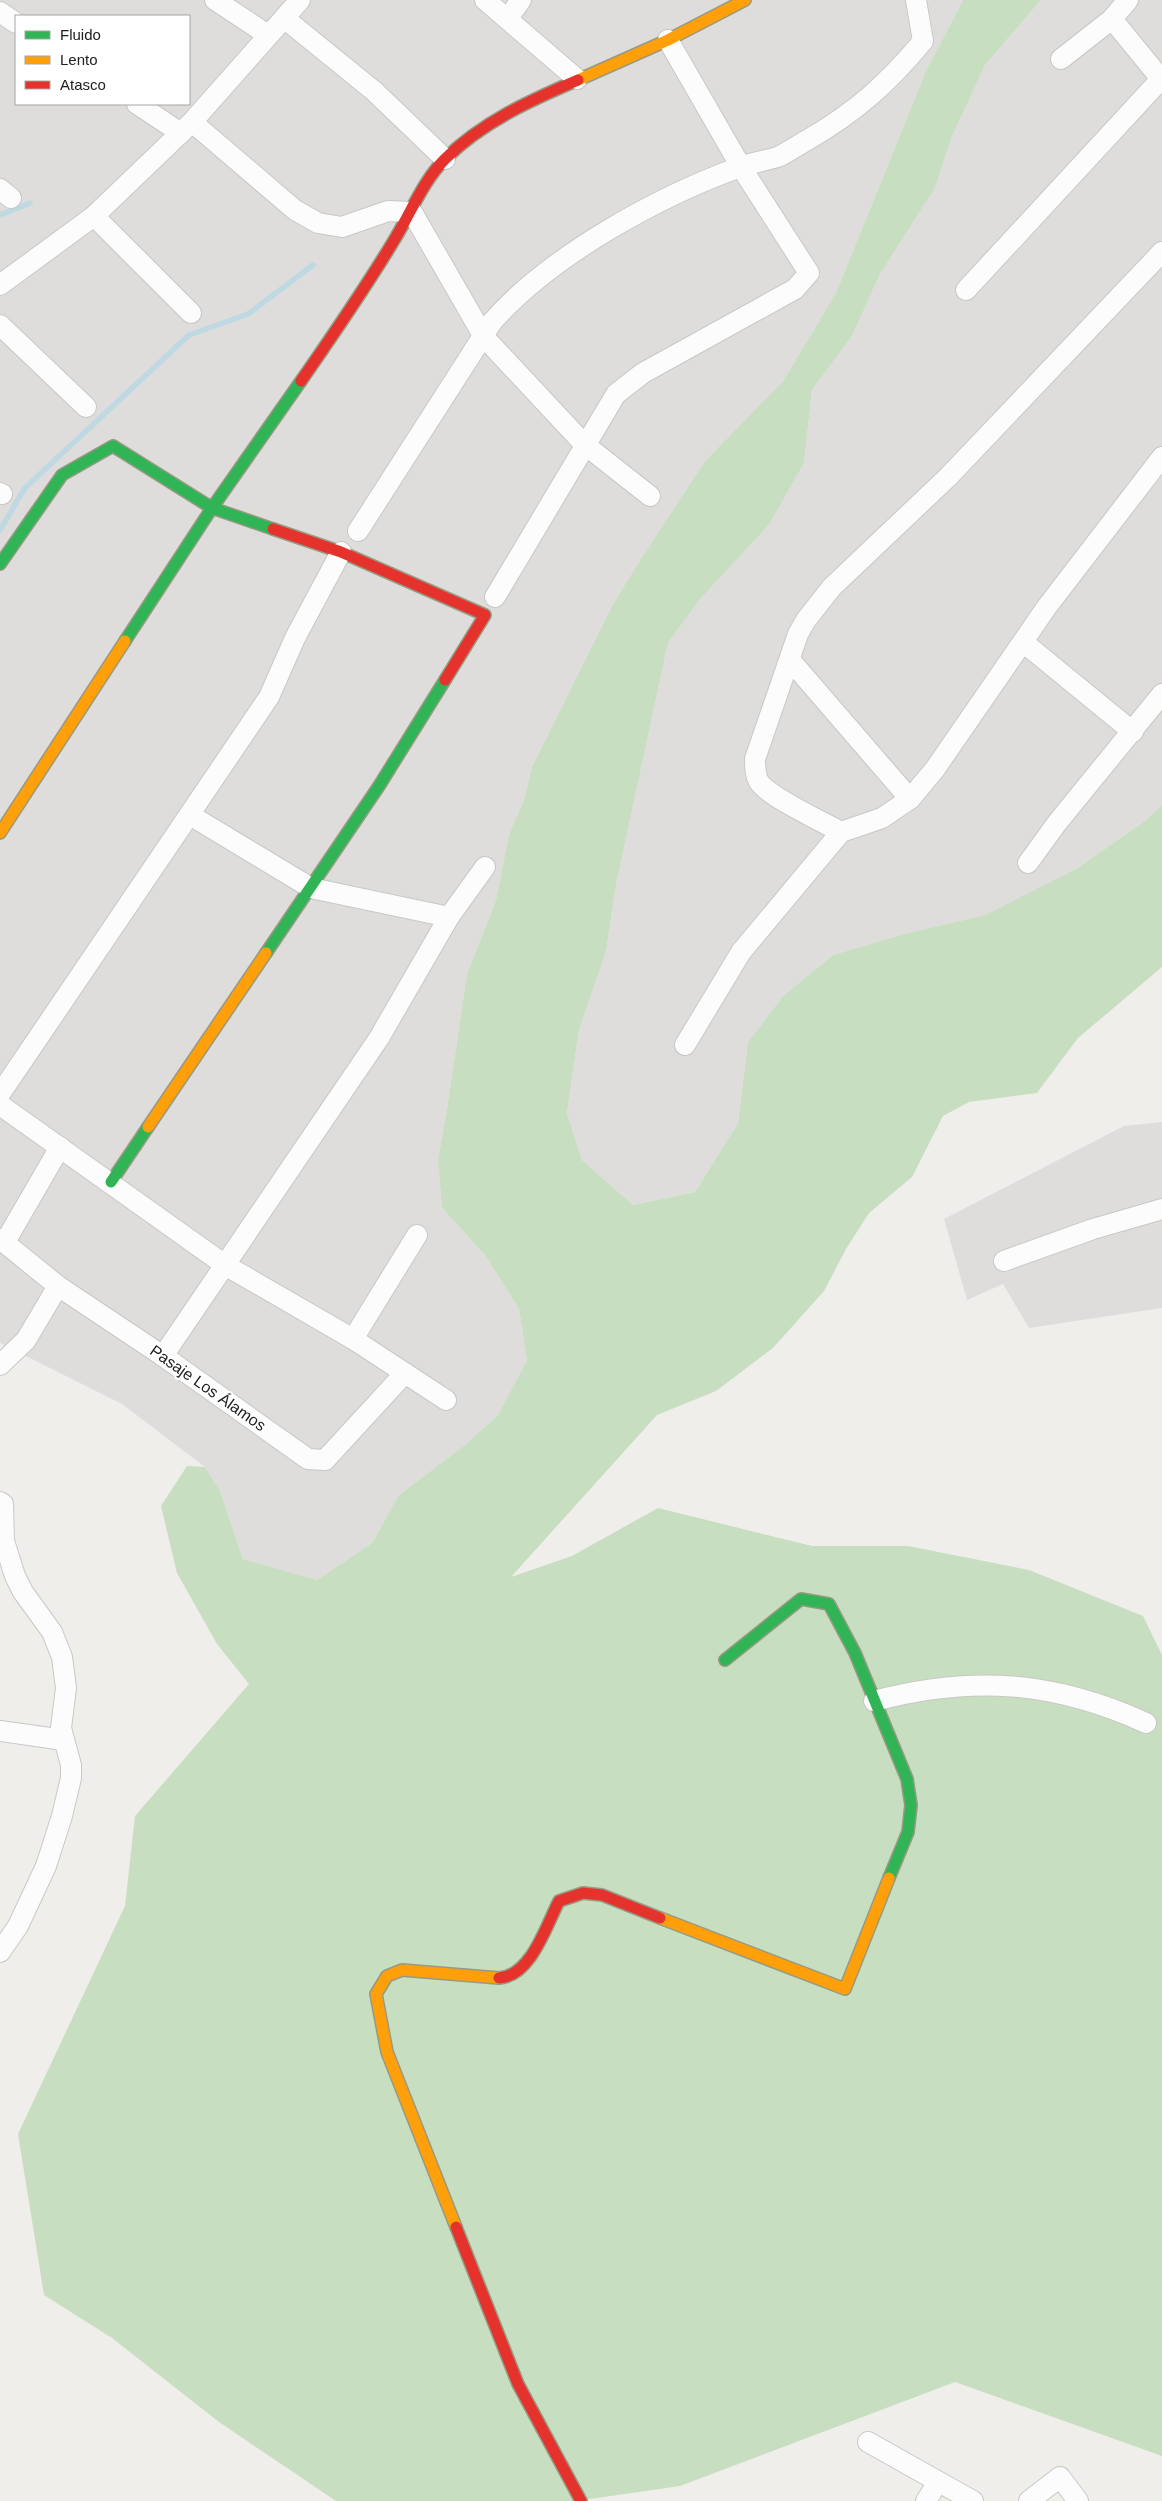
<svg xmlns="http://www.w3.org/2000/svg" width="1162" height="2501" font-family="Arial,sans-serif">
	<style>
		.residential { fill: #dedddb; fill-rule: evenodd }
		.forest { fill: #c8dec0 }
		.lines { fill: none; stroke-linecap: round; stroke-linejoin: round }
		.stream { stroke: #bed9e2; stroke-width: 5.5 }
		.street-casing { stroke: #c8c8c6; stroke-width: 22 }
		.fast-casing { stroke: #979a82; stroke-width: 14 }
		.slow-casing { stroke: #979a82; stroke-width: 14 }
		.jam-casing { stroke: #979a82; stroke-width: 14 }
		.street { stroke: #fdfcfc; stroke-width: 20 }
		.fast { stroke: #30b455; stroke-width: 11 }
		.slow { stroke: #ff9f0a; stroke-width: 11 }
		.jam { stroke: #e5322d; stroke-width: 11 }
		.labels { text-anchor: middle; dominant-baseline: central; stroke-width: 4.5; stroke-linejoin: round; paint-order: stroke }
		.street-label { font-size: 16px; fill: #212121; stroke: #fff }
	</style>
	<rect width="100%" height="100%" fill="#efeeea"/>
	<!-- residential -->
	<g class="residential">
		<path d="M0 0H963L926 71 836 293 783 381 705 461 612 606 532 767 524 800 509 834 496 900 467 974 447 1109 438 1159 442 1208 485 1255 519 1309 527 1360 498 1415 465 1445 399 1495 372 1543 317 1580 243 1559 220 1491 205 1467 122 1404 0 1343ZM16 16H189V104H16Z"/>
		<polygon points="1041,0 1162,0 1162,805 1145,821 1076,869 985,915 904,934 833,955 783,996 748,1042 738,1123 695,1192 633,1205 582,1160 567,1113 579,1030 606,952 616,885 668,643 701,598 769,525 804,463 812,390 852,336 880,274 935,188 951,139 985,65"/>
		<polygon points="1162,1122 1162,1308 1029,1328 1003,1284 967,1300 944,1219 1124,1126"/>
	</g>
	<!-- forest -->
	<polygon class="forest" points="963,0 1041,0 985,65 951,139 935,188 880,274 852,336 812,390 804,463 769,525 701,598 668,643 616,885 606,952 579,1030 567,1113 582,1160 633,1205 695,1192 738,1123 748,1042 783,996 833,955 904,934 985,915 1076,869 1145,821 1162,805 1162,967 1078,1038 1037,1093 969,1102 943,1116 912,1177 869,1213 846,1249 824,1291 773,1348 716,1391 657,1415 511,1577 572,1556 658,1508 812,1546 908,1546 1029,1570 1143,1616 1162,1655 1162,2456 955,2382 680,2486 576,2501 336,2501 219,2422 112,2338 44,2295 18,2134 125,1906 135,1816 249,1684 217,1644 177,1573 161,1506 187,1466 205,1467 220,1491 243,1559 317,1580 372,1543 399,1495 465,1445 498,1415 527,1360 519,1309 485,1255 442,1208 438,1159 447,1109 467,974 496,900 509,834 524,800 532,767 612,606 636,567 705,461 783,381 836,293 926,71"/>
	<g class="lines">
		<!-- stream -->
		<g class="stream">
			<polyline points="0,215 30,203"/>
			<polyline points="0,530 25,488 189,335 248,314 313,265"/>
		</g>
		<!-- street casing -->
		<g class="street-casing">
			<g id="street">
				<polyline points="215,0 268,35"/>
				<polyline points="485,0 577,79"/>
				<polyline points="0,12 16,23"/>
				<polyline points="284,18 374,91 445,159"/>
				<polyline points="508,18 521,0"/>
				<polyline points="1061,59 1112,19 1128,0"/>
				<polyline points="137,104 181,133"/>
				<polyline points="192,122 295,210 318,223 342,227 388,211 412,212 484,337 584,444 650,496"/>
				<polyline points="0,189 11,198"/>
				<polyline points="94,216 191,313"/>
				<polyline points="0,285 94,216 192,122 300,0"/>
				<polyline points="966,290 1161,79 1112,19"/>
				<polyline points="0,325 86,407"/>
				<polyline points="0,493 2,494"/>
				<path d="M358 531 492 322C550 256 657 197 740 167 753 162 767 161 780 156 790 151 800 144 809 139 857 111 888 83 923 41L916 0"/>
				<polyline points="495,597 616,394 643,373 795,289 809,273 741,167 668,40"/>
				<polyline points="1023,642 1133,732"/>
				<polyline points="791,661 910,799"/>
				<polyline points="190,815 311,888 449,917"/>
				<path d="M841 832C823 822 769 797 759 782 755 775 755 767 755 759L798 634 806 620 832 587 948 477 1162 252"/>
				<polyline points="1028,863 1057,823 1162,694"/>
				<polyline points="685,1045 741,952 841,832 882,818 910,799 935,769 1046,608 1162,457"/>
				<polyline points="0,1094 269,697 295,638 341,552"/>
				<polyline points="0,1105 225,1265 353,1339 446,1400"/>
				<polyline points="0,1239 58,1286 163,1356 308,1459 325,1460 405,1373"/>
				<polyline points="5,1242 60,1147"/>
				<polyline points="1004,1261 1093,1229 1162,1209"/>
				<polyline points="353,1339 417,1235"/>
				<polyline points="163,1356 379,1038 449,917 485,867"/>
				<polyline points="0,1365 26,1340 58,1286"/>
				<polyline points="0,1502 3,1504 4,1541 15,1576 23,1592 52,1632 62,1657 66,1688 61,1728 71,1765 71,1778 62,1816 46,1866 18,1926 0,1952"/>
				<path d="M874 1701C972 1675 1054 1681 1146 1723"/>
				<polyline points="0,1731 64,1740"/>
				<polyline points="868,2442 973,2501"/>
				<polyline points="926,2501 938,2482"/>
				<polyline points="1029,2501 1060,2477 1078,2501"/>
			</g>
		</g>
		<!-- fast casing -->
		<g class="fast-casing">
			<g id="fast">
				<polyline points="0,564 62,475 113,446 212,508 273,529"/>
				<polyline points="125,641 212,508 301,381"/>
				<polyline points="266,953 379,786 445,680"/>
				<polyline points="111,1182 148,1127"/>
				<polyline points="725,1660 801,1599 829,1604 855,1653 907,1779 911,1805 908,1832 889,1878"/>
			</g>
		</g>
		<!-- slow casing -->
		<g class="slow-casing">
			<g id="slow">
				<polyline points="578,80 668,40 745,0"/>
				<polyline points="0,833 125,641"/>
				<polyline points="148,1127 266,953"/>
				<polyline points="660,1918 845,1989 889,1878"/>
				<polyline points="456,2227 387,2052 376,1994 387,1976 402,1970 499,1978"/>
			</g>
		</g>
		<!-- jam casing -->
		<g class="jam-casing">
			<g id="jam">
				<path d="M301 381C333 335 364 290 393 242 410 215 422 182 445 159 482 122 531 100 578 80"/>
				<polyline points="273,529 341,552 485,615 445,680"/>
				<path d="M499 1978C531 1976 546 1926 559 1901L583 1893 602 1895 660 1918"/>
				<polyline points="456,2227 518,2384 581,2501"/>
			</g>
		</g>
		<!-- street -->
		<use href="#street" class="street"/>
		<!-- fast -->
		<use href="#fast" class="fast"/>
		<!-- slow -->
		<use href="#slow" class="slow"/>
		<!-- jam -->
		<use href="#jam" class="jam"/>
	</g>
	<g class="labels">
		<!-- street labels -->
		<g class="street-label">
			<text transform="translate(208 1388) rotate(35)">Pasaje Los Álamos</text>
		</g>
	</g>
	<!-- legend -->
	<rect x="15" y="15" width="175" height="90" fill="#ffffff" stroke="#a6a6a6"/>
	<rect x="25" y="31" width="25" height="8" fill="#30b455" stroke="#a6a6a6"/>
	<text x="60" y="40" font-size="15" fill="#212121">Fluido</text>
	<rect x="25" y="56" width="25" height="8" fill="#ff9f0a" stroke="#a6a6a6"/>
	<text x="60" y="65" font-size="15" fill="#212121">Lento</text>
	<rect x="25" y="81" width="25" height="8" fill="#e5322d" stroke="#a6a6a6"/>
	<text x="60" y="90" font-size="15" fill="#212121">Atasco</text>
</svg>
